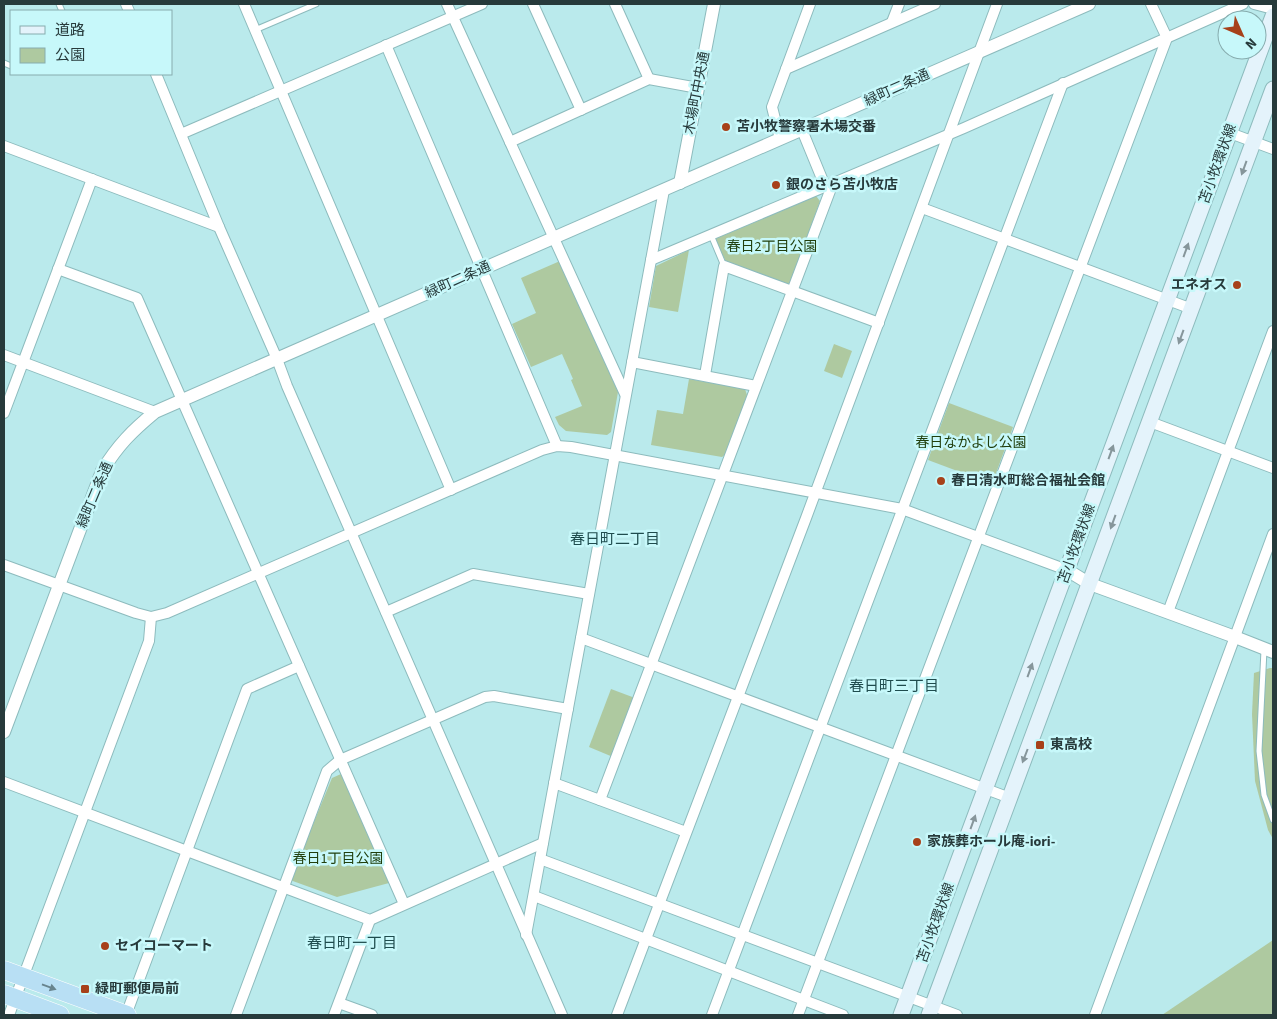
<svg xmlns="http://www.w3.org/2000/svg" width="1277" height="1019" font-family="'Source Sans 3','Noto Sans JP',sans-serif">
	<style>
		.green { fill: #aec9a0 }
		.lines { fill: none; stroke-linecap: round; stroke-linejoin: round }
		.service-casing { stroke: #8dbbbd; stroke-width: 7 }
		.minor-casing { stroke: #8dbbbd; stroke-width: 12 }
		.tertiary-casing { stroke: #8dbbbd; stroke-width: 14 }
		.secondary-casing { stroke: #8dbbbd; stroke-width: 17 }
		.trunk-casing { stroke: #fff; stroke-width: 19 }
		.service { stroke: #fff; stroke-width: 5 }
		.minor { stroke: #fff; stroke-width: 10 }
		.tertiary { stroke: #fff; stroke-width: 12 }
		.secondary { stroke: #e4f3fb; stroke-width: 15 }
		.trunk { stroke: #b8dff4; stroke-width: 18 }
		.oneway { fill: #86969b }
		.oneway2 { fill: #68848e }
		.poi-dot { fill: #a7411a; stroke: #c7f8fa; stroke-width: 2 }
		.labels { text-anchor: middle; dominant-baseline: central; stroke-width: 5; stroke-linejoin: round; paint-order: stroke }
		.street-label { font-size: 14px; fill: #273a3b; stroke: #c7f8fa }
		.poi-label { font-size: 14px; font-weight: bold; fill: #273a3b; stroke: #c7f8fa; text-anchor: start }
		.park-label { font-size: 14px; fill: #213f0d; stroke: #c7f8fa }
		.neighbourhood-label { font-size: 15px; fill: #1f4c4e; stroke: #c7f8fa }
	</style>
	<rect width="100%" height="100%" fill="#baeaec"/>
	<!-- green -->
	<g class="green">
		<polygon points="816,196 820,201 789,287 727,264 715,239"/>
		<polygon points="689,250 678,312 649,307 656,266"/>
		<polygon points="560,261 618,392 611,432 607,435 566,431 559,425 555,417 582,406 571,380 573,379 562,354 531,367 512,324 536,313 521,278"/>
		<polygon points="834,344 852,351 842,378 824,371"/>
		<polygon points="689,379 745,389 747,395 726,454 722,457 651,445 657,410 683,414"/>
		<polygon points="949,403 1013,427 992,484 928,460"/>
		<polygon points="1270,668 1273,668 1273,839 1268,830 1255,781 1252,714 1254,673"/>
		<polygon points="611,689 635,698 613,757 589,747"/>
		<polygon points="341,774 389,883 337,897 290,880 332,778"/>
		<polygon points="1273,940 1273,1015 1162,1015"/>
	</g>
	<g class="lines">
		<!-- service casing -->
		<g class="service-casing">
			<g id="service">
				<polyline points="59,4 62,11"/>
				<polyline points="255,30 316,4"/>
				<polyline points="4,63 11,66"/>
				<polyline points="711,235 724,266"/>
				<polyline points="1264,650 1259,751 1264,795 1273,820"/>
			</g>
		</g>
		<!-- minor casing -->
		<g class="minor-casing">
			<g id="minor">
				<polyline points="126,4 129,11"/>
				<polyline points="244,4 451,490"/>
				<polyline points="447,4 625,394"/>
				<polyline points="533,4 581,110"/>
				<polyline points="615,4 649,79"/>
				<polyline points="1254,4 1273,9"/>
				<polyline points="892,22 899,4"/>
				<polyline points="386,45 557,446"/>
				<polyline points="786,69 935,4"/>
				<polyline points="156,74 219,227 277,359 287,386 562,1015"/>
				<polyline points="802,130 825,186"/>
				<polyline points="1230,133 1273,149"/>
				<polyline points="181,134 482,4"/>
				<polyline points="780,139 772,107 810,4"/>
				<polyline points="510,142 649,79 698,88"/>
				<polyline points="4,146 219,227"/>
				<polyline points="922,208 1192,309"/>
				<polyline points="651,260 964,128 1243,4"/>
				<polyline points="58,269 137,298 404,904"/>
				<polyline points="4,355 155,412"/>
				<polyline points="632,362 756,386"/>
				<polyline points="705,375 724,266 879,323"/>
				<polyline points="4,413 92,179"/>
				<polyline points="1150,422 1273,468"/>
				<polyline points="4,565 136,613 151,617 167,613 542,450 557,446 571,447 902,509 1067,570"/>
				<polyline points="386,612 473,574 589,594"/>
				<polyline points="1168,612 1273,331"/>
				<polyline points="581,638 1010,798"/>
				<polyline points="4,782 370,920 543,843"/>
				<polyline points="554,783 686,832"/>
				<polyline points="600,800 833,183"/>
				<polyline points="540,859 957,1015"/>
				<polyline points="534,896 843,1015"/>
				<polyline points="526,935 664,190"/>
				<polyline points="339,1003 372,1015"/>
				<polyline points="9,1015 149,641 151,617"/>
				<polyline points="126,1015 247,689 299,666"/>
				<polyline points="236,1015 327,771 340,760 485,697 494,696 568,709"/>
				<polyline points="334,1015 370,920"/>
				<polyline points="617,1015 806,518 997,4"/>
				<polyline points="712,1015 1063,83"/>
				<polyline points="798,1015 1167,38 1151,4"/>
				<polyline points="1095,1015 1273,534"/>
			</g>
		</g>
		<!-- tertiary casing -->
		<g class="tertiary-casing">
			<g id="tertiary">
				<polyline points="680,183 714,4"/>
				<polyline points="1067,570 1090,584 1235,637 1273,652"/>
				<path d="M4 732 102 471C118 445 132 431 155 412L1089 4"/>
			</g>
		</g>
		<!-- secondary casing -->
		<g class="secondary-casing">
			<g id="secondary">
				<polyline points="901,1015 1273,16"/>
				<polyline points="929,1015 1273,89"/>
			</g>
		</g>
		<!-- trunk casing -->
		<g class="trunk-casing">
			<g id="trunk">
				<polyline points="4,970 127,1015"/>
				<polyline points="4,994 60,1015"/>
			</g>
		</g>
		<!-- service -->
		<use href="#service" class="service"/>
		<!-- minor -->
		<use href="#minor" class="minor"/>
		<!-- tertiary -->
		<use href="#tertiary" class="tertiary"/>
		<!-- secondary -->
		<use href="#secondary" class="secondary"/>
		<!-- trunk -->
		<use href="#trunk" class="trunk"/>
	</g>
	<!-- one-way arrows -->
	<defs><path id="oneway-solid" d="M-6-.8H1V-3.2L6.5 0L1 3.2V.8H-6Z" transform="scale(1.25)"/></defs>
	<g class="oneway">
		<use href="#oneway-solid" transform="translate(1244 168) rotate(110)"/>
		<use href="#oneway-solid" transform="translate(1186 250) rotate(-70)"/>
		<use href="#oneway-solid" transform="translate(1181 337) rotate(110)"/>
		<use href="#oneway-solid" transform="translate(1111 452) rotate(-70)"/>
		<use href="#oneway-solid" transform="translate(1113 522) rotate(110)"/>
		<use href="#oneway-solid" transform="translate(1030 670) rotate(-70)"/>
		<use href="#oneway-solid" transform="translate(1025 756) rotate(111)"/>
		<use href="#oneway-solid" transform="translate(973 822) rotate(-70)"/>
	</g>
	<use class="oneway2" href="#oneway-solid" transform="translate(49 987) rotate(20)"/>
	<!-- markers -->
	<g class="poi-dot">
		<circle cx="726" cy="127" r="5"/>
		<circle cx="776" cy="185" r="5"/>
		<circle cx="1237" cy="285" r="5"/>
		<circle cx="941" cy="481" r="5"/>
		<rect x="1035" y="740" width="10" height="10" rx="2.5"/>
		<circle cx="917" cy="842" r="5"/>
		<circle cx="105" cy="946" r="5"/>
		<rect x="80" y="984" width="10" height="10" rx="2.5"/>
	</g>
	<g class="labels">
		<!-- street labels -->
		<g class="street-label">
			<text transform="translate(897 88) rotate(-24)">緑町二条通</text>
			<text transform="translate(697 93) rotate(-79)">木場町中央通</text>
			<text transform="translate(1218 164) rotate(-70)">苫小牧環状線</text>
			<text transform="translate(458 280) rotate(-24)">緑町二条通</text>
			<text transform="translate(95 495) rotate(-67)">緑町二条通</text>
			<text transform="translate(1077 544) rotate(-70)">苫小牧環状線</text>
			<text transform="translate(936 923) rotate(-70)">苫小牧環状線</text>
		</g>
		<!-- poi labels -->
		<g class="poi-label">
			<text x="736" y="127">苫小牧警察署木場交番</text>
			<text x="786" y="185">銀のさら苫小牧店</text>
			<text x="1227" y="285" text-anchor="end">エネオス</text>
			<text x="951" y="481">春日清水町総合福祉会館</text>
			<text x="1050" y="745">東高校</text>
			<text x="927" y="842">家族葬ホール庵-iori-</text>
			<text x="115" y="946">セイコーマート</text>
			<text x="95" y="989">緑町郵便局前</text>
		</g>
		<!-- park labels -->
		<g class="park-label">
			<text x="772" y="247">春日2丁目公園</text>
			<text x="971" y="443">春日なかよし公園</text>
			<text x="338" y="859">春日1丁目公園</text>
		</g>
		<!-- neighbourhood labels -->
		<g class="neighbourhood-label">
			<text x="615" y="539">春日町二丁目</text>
			<text x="894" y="686">春日町三丁目</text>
			<text x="352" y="943">春日町一丁目</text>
		</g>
	</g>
	<!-- border -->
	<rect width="1277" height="1019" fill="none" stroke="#273a3b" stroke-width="10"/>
	<!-- legend -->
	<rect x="10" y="10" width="162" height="65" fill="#c7f8fa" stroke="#87acae"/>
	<rect x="20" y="26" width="25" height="8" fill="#e4f3fb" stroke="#87acae"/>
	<text x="55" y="35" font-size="15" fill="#273a3b">道路</text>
	<rect x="20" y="48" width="25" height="15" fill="#aec9a0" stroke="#87acae"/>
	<text x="55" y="60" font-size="15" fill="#273a3b">公園</text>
	<!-- north arrow -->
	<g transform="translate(1242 35) rotate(135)"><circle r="24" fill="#c7f8fa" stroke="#87acae"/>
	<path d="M0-4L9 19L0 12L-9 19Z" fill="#a7411a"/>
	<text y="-8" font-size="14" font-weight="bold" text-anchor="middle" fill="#273a3b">N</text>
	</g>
</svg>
